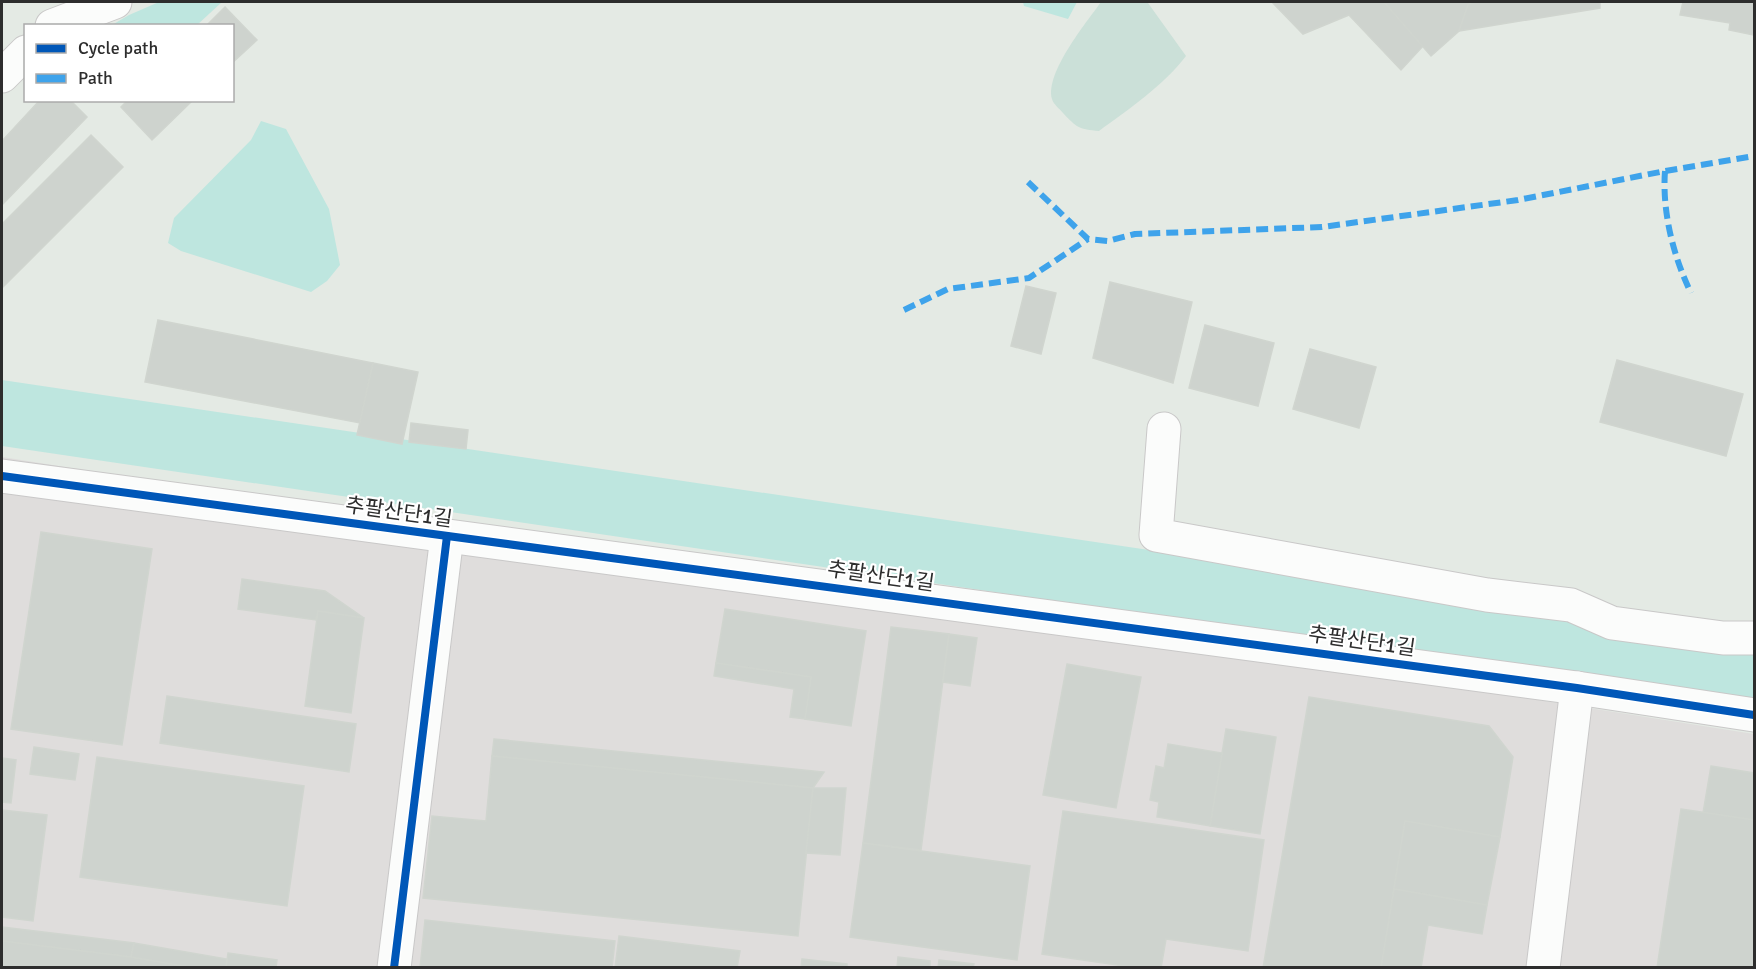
<svg xmlns="http://www.w3.org/2000/svg" width="1756" height="969" font-family="Signika,'Noto Sans KR',sans-serif">
	<style>
		.industrial { fill: #dfdddc }
		.green { fill: #bee6df }
		.cemetery { fill: #cbe0d8 }
		.building { fill: #ced3ce; stroke: #d0d5cf; stroke-width: 1.5 }
		.lines { fill: none; stroke-linecap: round; stroke-linejoin: round }
		.minor-casing { stroke: #c9c8c8; stroke-width: 35 }
		.minor { stroke: #fbfcfb; stroke-width: 33 }
		.quiet { stroke: #3ea3eb; stroke-width: 6; stroke-dasharray: 12 6; stroke-linecap: butt }
		.cycleway-casing { stroke: #fff; stroke-width: 11 }
		.cycleway { stroke: #0057b8; stroke-width: 8 }
		.labels { text-anchor: middle; dominant-baseline: central; stroke-width: 4.5; stroke-linejoin: round; paint-order: stroke }
		.street-label { font-size: 21px; fill: #2d2d2d; stroke: #fff }
	</style>
	<rect width="100%" height="100%" fill="#e4eae4"/>
	<!-- industrial -->
	<polygon class="industrial" points="2,457 1754,734 1754,967 2,967"/>
	<!-- green -->
	<g class="green">
		<polygon points="159,2 222,2 197,25 112,25 129,15"/>
		<polygon points="1023,2 1022,2 1077,2 1068,19 1024,6"/>
		<polygon points="261,121 286,129 329,209 340,265 327,281 311,292 181,251 168,243 174,218 251,140"/>
		<polygon points="2,380 1568,612 1754,644 1754,704 2,446"/>
	</g>
	<!-- cemetery -->
	<path class="cemetery" d="M1101 2H1144L1148 3 1186 56C1163 86 1129 109 1099 131 1079 129 1077 128 1063 113 1060 109 1053 104 1052 99 1045 73 1086 23 1101 2Z"/>
	<!-- building -->
	<g class="building">
		<polygon points="1272,2 1384,2 1423,46 1401,70 1349,15 1303,34"/>
		<polygon points="1384,2 1472,2 1468,5 1459,31 1431,56"/>
		<polygon points="1472,2 1600,2 1600,8 1459,31 1468,5"/>
		<polygon points="1683,2 1754,2 1754,35 1729,30 1730,23 1680,15"/>
		<polygon points="225,7 257,40 232,63 232,26 206,26"/>
		<polygon points="40,100 70,100 87,117 2,205 2,141"/>
		<polygon points="128,100 193,100 152,140 121,107"/>
		<polygon points="91,135 123,167 2,288 2,224"/>
		<polygon points="1110,282 1192,302 1173,383 1093,358"/>
		<polygon points="1026,286 1056,293 1041,354 1011,346"/>
		<polygon points="158,320 373,363 360,423 145,382"/>
		<polygon points="1205,325 1274,343 1258,406 1189,388"/>
		<polygon points="1310,349 1376,367 1359,428 1293,409"/>
		<polygon points="1617,360 1743,394 1726,456 1600,422"/>
		<polygon points="373,363 418,372 402,444 357,435"/>
		<polygon points="411,423 468,430 466,449 409,442"/>
		<polygon points="41,532 152,549 122,745 11,729"/>
		<polygon points="242,579 325,591 364,618 318,611 316,620 238,609"/>
		<polygon points="725,609 866,631 851,726 805,719 811,677 716,663"/>
		<polygon points="318,611 364,618 351,713 305,706"/>
		<polygon points="891,627 949,634 921,850 863,843"/>
		<polygon points="949,634 977,638 970,686 943,682"/>
		<polygon points="716,663 811,677 805,719 790,717 794,689 714,676"/>
		<polygon points="1067,664 1141,677 1116,808 1043,795"/>
		<polygon points="167,696 356,724 349,772 160,743"/>
		<polygon points="1309,697 1489,726 1513,757 1500,837 1405,821 1381,968 1263,968"/>
		<polygon points="1226,729 1276,737 1260,834 1210,826"/>
		<polygon points="494,739 824,772 813,788 492,756"/>
		<polygon points="1168,744 1222,753 1210,826 1157,817 1159,802 1150,800 1156,766 1164,768"/>
		<polygon points="34,747 79,754 75,780 30,774"/>
		<polygon points="492,756 813,788 798,936 423,898 432,816 486,821"/>
		<polygon points="97,757 304,786 287,906 80,877"/>
		<polygon points="2,758 16,760 11,803 2,802"/>
		<polygon points="1711,766 1754,773 1754,820 1703,813"/>
		<polygon points="813,788 846,788 840,855 806,853"/>
		<polygon points="1681,809 1754,820 1754,968 1657,968"/>
		<polygon points="2,810 47,815 33,921 2,917"/>
		<polygon points="1063,811 1264,840 1248,951 1166,939 1161,968 1138,968 1042,954"/>
		<polygon points="1405,821 1500,837 1487,905 1394,889"/>
		<polygon points="863,843 1030,866 1017,960 850,937"/>
		<polygon points="1394,889 1487,905 1482,934 1428,925 1421,968 1381,968"/>
		<polygon points="425,920 615,941 612,968 420,968"/>
		<polygon points="2,927 134,943 131,957 2,941"/>
		<polygon points="619,936 740,951 737,968 615,968"/>
		<polygon points="2,941 131,957 195,968 2,968"/>
		<polygon points="134,943 227,959 226,968 195,968 131,957"/>
		<polygon points="228,953 277,960 276,968 226,968"/>
		<polygon points="898,957 930,961 930,968 897,968"/>
		<polygon points="802,959 847,964 847,968 801,968"/>
		<polygon points="939,960 974,964 973,968 938,968"/>
	</g>
	<g class="lines">
		<!-- minor casing -->
		<g class="minor-casing">
			<g id="minor">
				<polyline points="52,26 115,2"/>
				<polyline points="2,76 26,52"/>
				<polyline points="1164,429 1156,535 1487,595 1571,605 1612,623 1723,638 1754,638"/>
				<polyline points="2,476 1577,688 1754,715"/>
				<polyline points="394,968 447,536"/>
				<polyline points="1543,968 1577,688"/>
			</g>
		</g>
		<!-- minor -->
		<use href="#minor" class="minor"/>
		<!-- quiet -->
		<g class="quiet">
			<path d="M1665 171C1662 211 1673 256 1691 293"/>
			<polyline points="1028,182 1088,239 1108,241 1135,234 1322,227 1518,200 1665,171 1754,156"/>
			<polyline points="904,310 948,289 1029,278 1088,239"/>
		</g>
		<!-- cycleway casing -->
		<g class="cycleway-casing">
			<g id="cycleway">
				<polyline points="2,476 1577,688 1754,715"/>
				<polyline points="394,968 447,536"/>
			</g>
		</g>
		<!-- cycleway -->
		<use href="#cycleway" class="cycleway"/>
	</g>
	<g class="labels">
		<!-- street labels -->
		<g class="street-label">
			<text transform="translate(399 512) rotate(8)">추팔산단1길</text>
			<text transform="translate(881 576) rotate(8)">추팔산단1길</text>
			<text transform="translate(1362 641) rotate(8)">추팔산단1길</text>
		</g>
	</g>
	<!-- border -->
	<rect width="1756" height="969" fill="none" stroke="#2d2d2d" stroke-width="6"/>
	<!-- legend -->
	<rect x="24" y="24" width="210" height="78" fill="#ffffff" stroke="#ababab" stroke-width="1.5"/>
	<rect x="36" y="44" width="30" height="9" fill="#0057b8" stroke="#ababab" stroke-width="1.5"/>
	<text x="78" y="54" font-size="18" fill="#2d2d2d">Cycle path</text>
	<rect x="36" y="74" width="30" height="9" fill="#3ea3eb" stroke="#ababab" stroke-width="1.5"/>
	<text x="78" y="84" font-size="18" fill="#2d2d2d">Path</text>
</svg>
